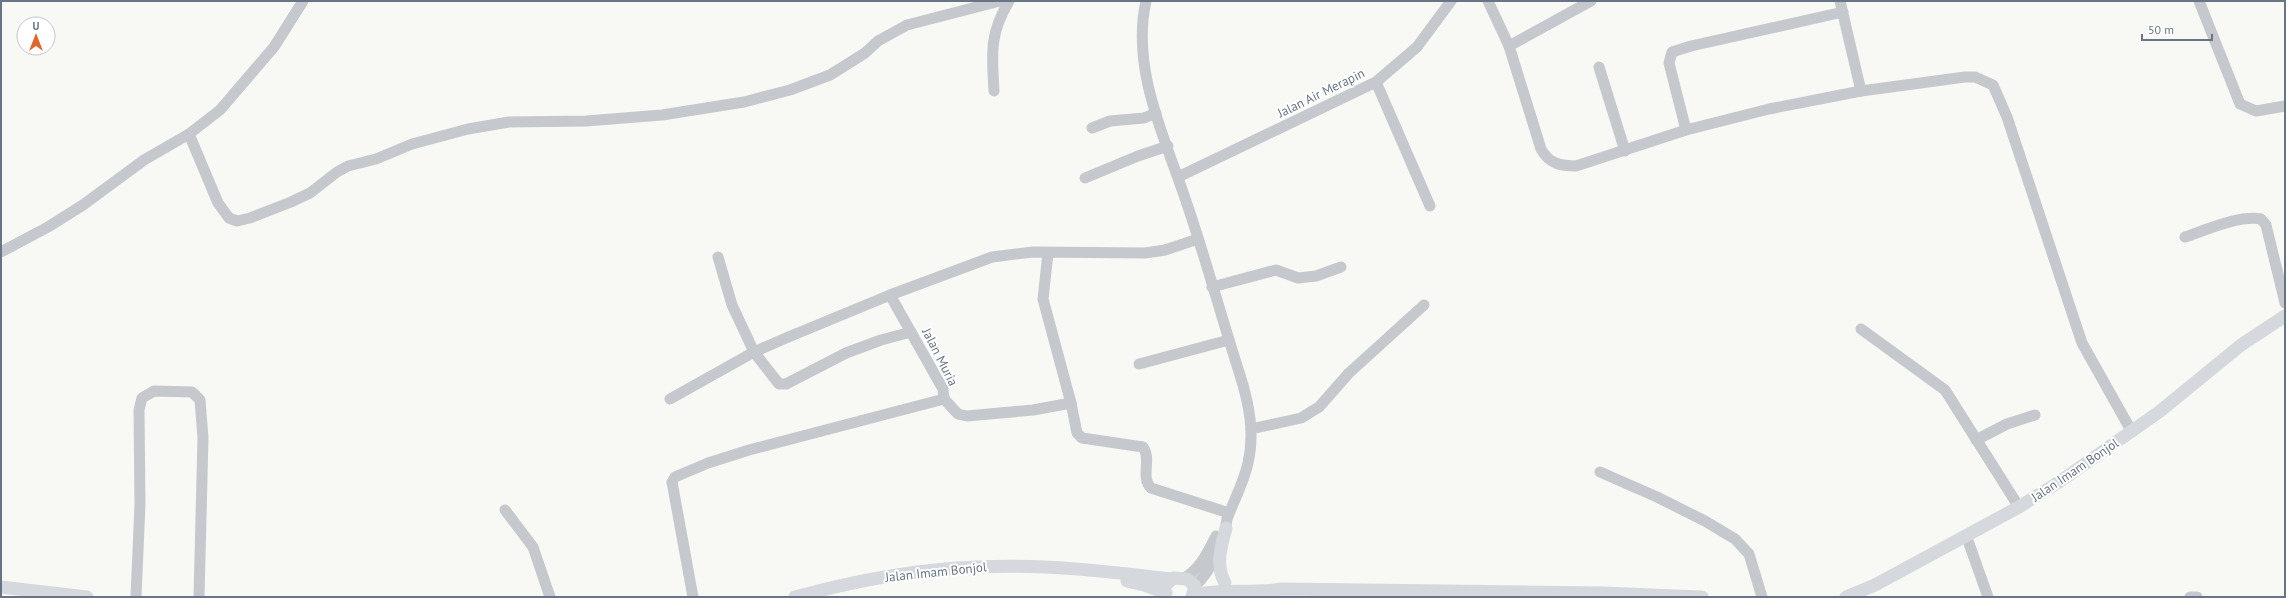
<svg xmlns="http://www.w3.org/2000/svg" width="2286" height="598" font-family="'PT Sans',sans-serif">
	<style>
		.lines { fill: none; stroke-linecap: round; stroke-linejoin: round }
		.minor { stroke: #c5c8cc; stroke-width: 11 }
		.major { stroke: #d5d8dd; stroke-width: 13 }
		.labels { text-anchor: middle; dominant-baseline: central; stroke-width: 4; stroke-linejoin: round; paint-order: stroke }
		.street-label { font-size: 13px; fill: #677586; stroke: #fff }
	</style>
	<rect width="100%" height="100%" fill="#f8f8f5"/>
	<g class="lines">
		<!-- minor -->
		<g class="minor">
			<path d="M1146 1C1131 68 1164 136 1185 198 1205 256 1221 316 1240 375 1249 404 1255 433 1248 463 1244 482 1234 500 1227 519 1224 542 1212 570 1195 586"/>
			<path d="M1488 1 1509 46 1541 149C1549 164 1561 166 1576 166L1686 130 1769 109 1861 91 1965 77H1975L1993 85 2007 117 2082 343 2132 432"/>
			<polyline points="1840,1 1861,91"/>
			<polyline points="2199,1 2240,104 2256,111 2285,106"/>
			<polyline points="1509,46 1591,1"/>
			<polyline points="1599,67 1625,151"/>
			<polyline points="1376,82 1430,206"/>
			<path d="M994 91C992 54 989 35 1009 1"/>
			<polyline points="1092,128 1110,121 1144,118 1156,113"/>
			<polyline points="1686,130 1669,63 1672,52 1691,46 1843,12"/>
			<polyline points="189,134 218,203 229,218 237,221 250,218 291,202 310,193 337,172 348,166 376,159 412,144 468,129 509,122 586,121 662,115 744,102 790,90 830,75 865,53 878,41 907,25 1000,1"/>
			<polyline points="1178,177 1376,82 1417,47 1451,1"/>
			<polyline points="1085,178 1138,156 1168,146"/>
			<path d="M2185 237C2206 230 2239 215 2261 219L2266 225 2285 303"/>
			<polyline points="1,252 48,227 83,205 144,160 189,134 220,110 274,47 303,1"/>
			<polyline points="1048,253 1043,299 1071,403"/>
			<polyline points="718,257 732,305 754,352 779,384 786,384 846,353 881,340 911,332"/>
			<polyline points="1212,287 1276,270 1298,278 1316,276 1341,267"/>
			<polyline points="1861,329 1945,390 2019,507"/>
			<polyline points="1139,364 1229,340"/>
			<polyline points="670,399 754,352 786,338 890,295 992,257 1033,252 1145,253 1165,250 1198,239"/>
			<path d="M944 399 958 414 967 416 1033 410 1071 403 1077 433 1082 438 1143 447C1152 459 1140 477 1151 488L1229 513"/>
			<polyline points="1251,429 1301,418 1319,407 1349,373 1424,305"/>
			<polyline points="1976,440 2007,424 2035,415"/>
			<polyline points="1600,472 1657,497 1705,521 1735,539 1749,554 1762,597"/>
			<polyline points="505,510 533,547 550,597"/>
			<polyline points="1966,535 1988,597"/>
			<path d="M1183 579C1201 568 1207 553 1216 536"/>
			<polyline points="136,597 140,504 139,410 142,398 154,391 192,392 200,400 203,438 199,597"/>
			<polyline points="693,597 672,482 675,477 708,463 749,450 944,399 943,389 890,295"/>
			<polyline points="2190,597 2197,597"/>
		</g>
		<!-- major -->
		<g class="major">
			<polyline points="1127,581 1144,585 1166,593"/>
			<path d="M1225 583C1215 565 1221 547 1226 528"/>
			<polyline points="1166,585 1173,578 1187,579 1195,586 1192,597"/>
			<polyline points="1,587 87,597"/>
			<path d="M1194 595C1223 588 1253 594 1282 589L1602 593 1702 597"/>
			<path d="M795 597C854 581 916 569 977 567 1042 564 1107 571 1171 579"/>
			<polyline points="1846,597 1875,585 2019,507 2059,482 2159,412 2241,345 2285,316"/>
		</g>
	</g>
	<g class="labels">
		<!-- street labels -->
		<g class="street-label">
			<text transform="translate(1321 93) rotate(-26)">Jalan Air Merapin</text>
			<text transform="translate(940 357) rotate(63)">Jalan Muria</text>
			<text transform="translate(2075 470) rotate(-34)">Jalan Imam Bonjol</text>
			<text transform="translate(936 572) rotate(-6)">Jalan Imam Bonjol</text>
		</g>
	</g>
	<!-- border -->
	<rect width="2286" height="598" fill="none" stroke="#677586" stroke-width="4"/>
	<!-- north arrow -->
	<g transform="translate(36 36)"><circle r="19" fill="#ffffff" stroke="#c2c8cf"/>
	<path d="M0-3L7 15L0 10L-7 15Z" fill="#e1662c"/>
	<text y="-6" font-size="11" font-weight="bold" text-anchor="middle" fill="#677586">U</text>
	</g>
	<!-- scale -->
	<path d="M2142 34v6h70v-6" fill="none" stroke="#677586" stroke-width="2"/>
	<text x="2148" y="34" font-size="12" fill="#677586" stroke="#ffffff" stroke-width="3" paint-order="stroke">50 m</text>
</svg>
